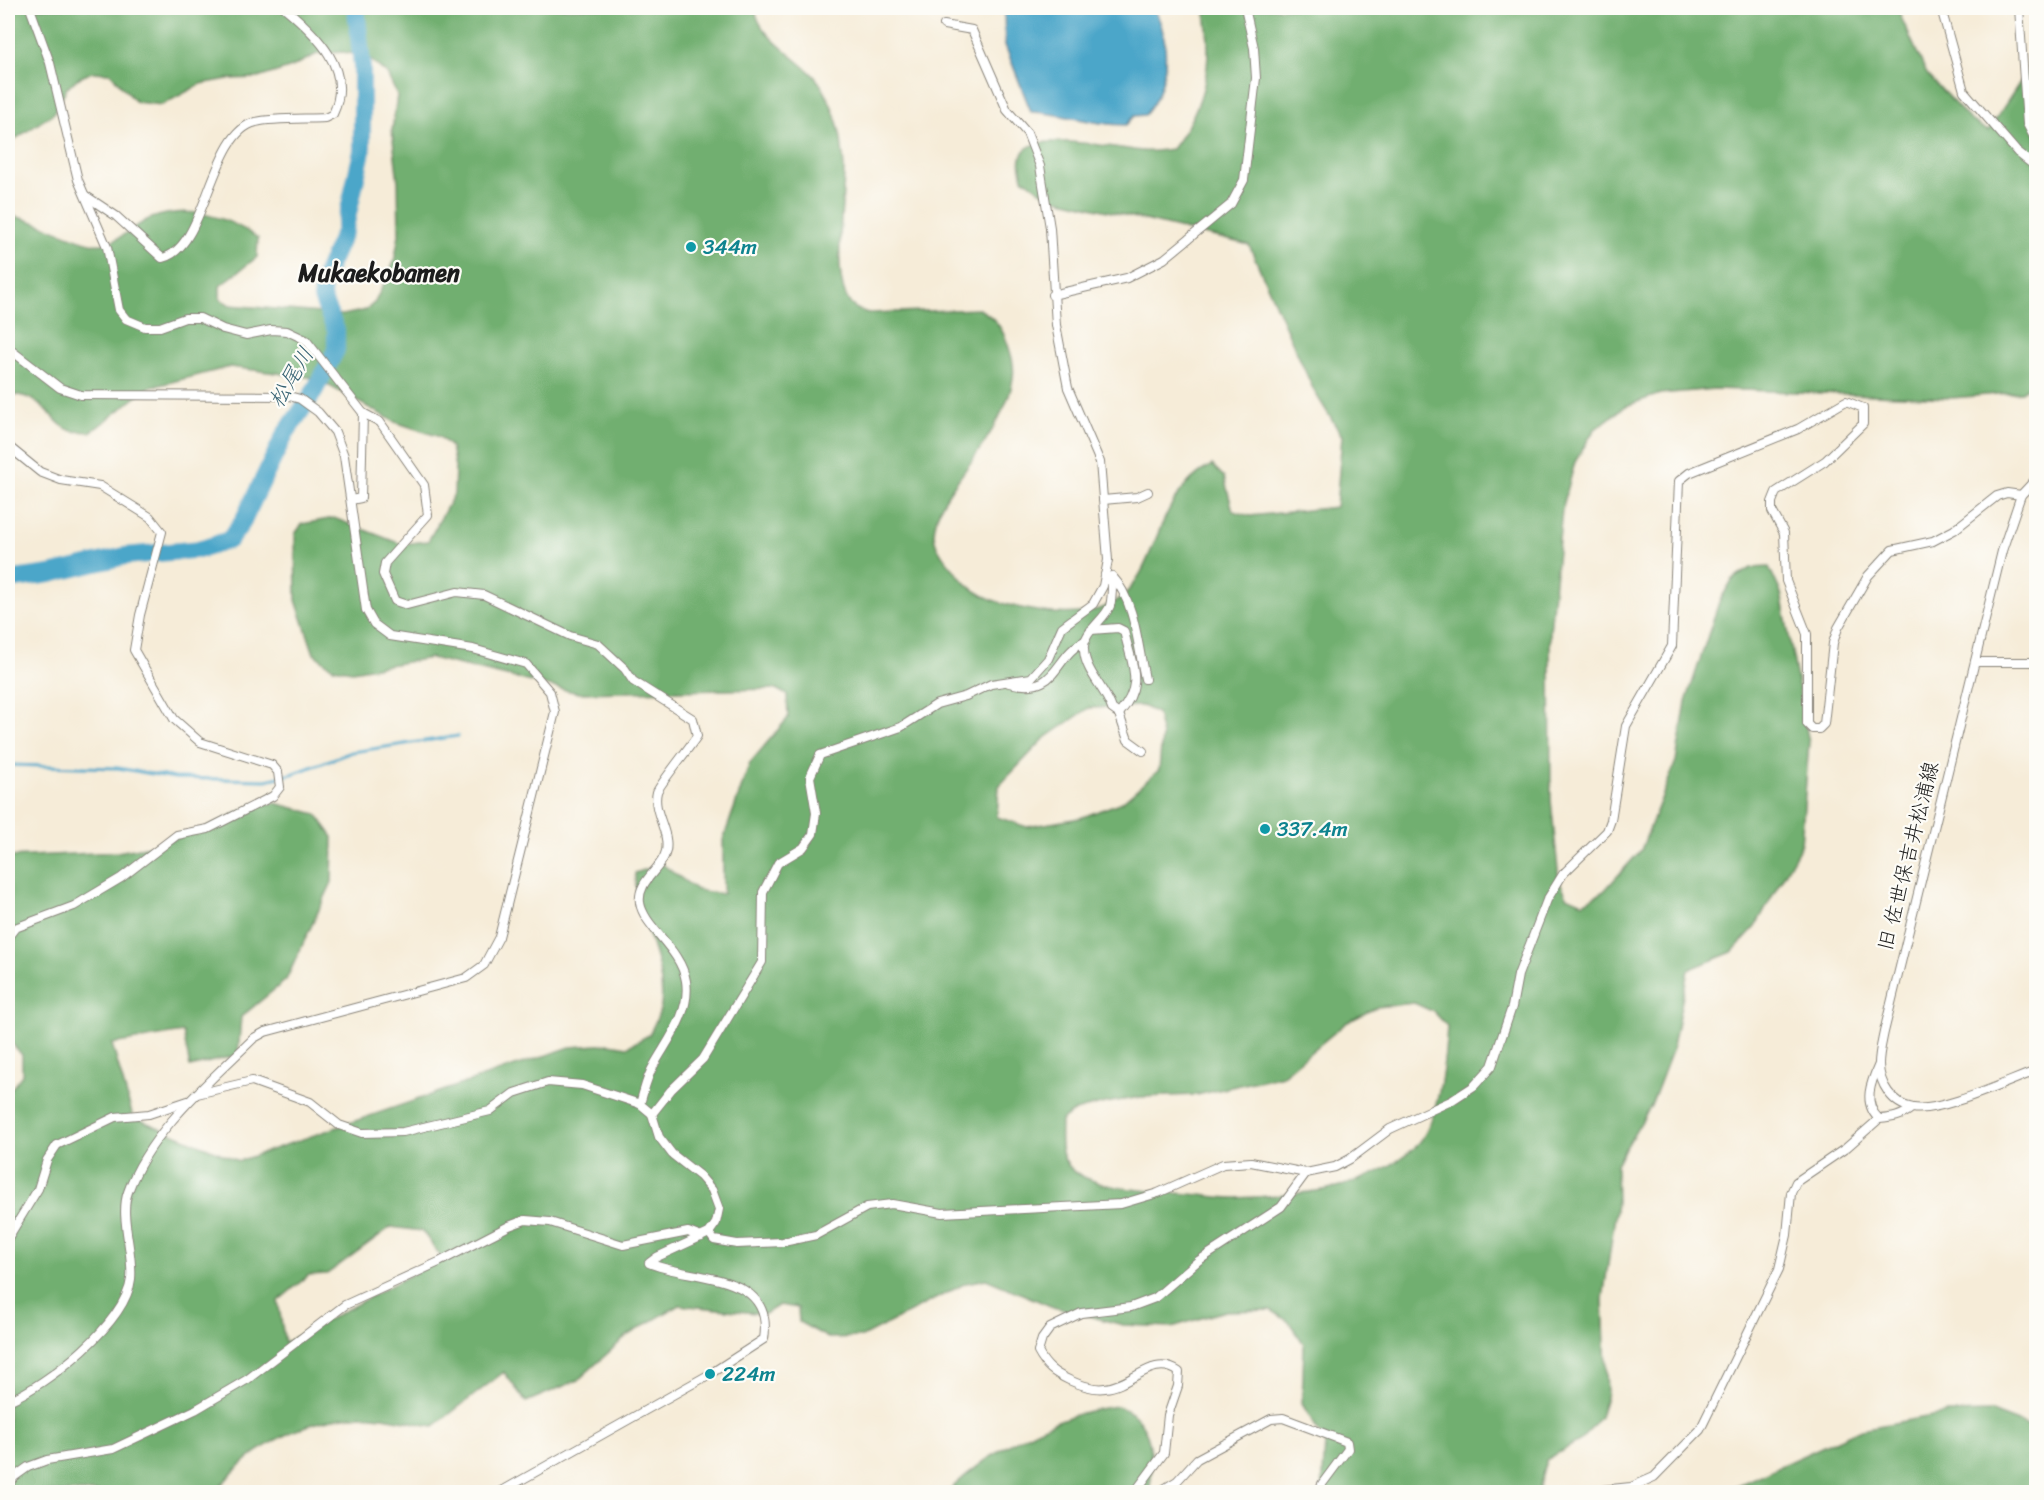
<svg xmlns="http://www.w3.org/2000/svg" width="2044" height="1500" font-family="Sriracha,'Klee One',sans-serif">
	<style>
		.forest { fill: #71af6f; stroke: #466646; stroke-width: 1.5; fill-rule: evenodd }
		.water { fill: #4ca6c9; stroke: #346172; stroke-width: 1.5 }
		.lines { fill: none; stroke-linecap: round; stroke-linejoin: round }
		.stream { stroke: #4ca6c9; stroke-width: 3 }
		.river { stroke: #4ca6c9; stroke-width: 18 }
		.minor-casing { stroke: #89847a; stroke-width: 10 }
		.minor { stroke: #fff; stroke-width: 8 }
		.culture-dot { fill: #0f9aa8; stroke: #fdfcf7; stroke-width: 2 }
		.labels { text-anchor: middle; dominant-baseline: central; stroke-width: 4.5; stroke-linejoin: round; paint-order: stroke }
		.culture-label { font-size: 21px; fill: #0d838f; stroke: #fdfcf7; text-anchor: start }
		.street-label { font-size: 21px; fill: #1c1c1c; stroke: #fdfcf7 }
		.water-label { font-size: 22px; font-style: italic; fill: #346172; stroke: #fdfcf7 }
		.quarter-label { font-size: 24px; font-weight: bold; fill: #1c1c1c; stroke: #fdfcf7 }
	</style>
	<rect width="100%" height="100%" fill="#fdfcf7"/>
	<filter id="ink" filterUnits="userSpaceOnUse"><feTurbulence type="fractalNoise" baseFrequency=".0167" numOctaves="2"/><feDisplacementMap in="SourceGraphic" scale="12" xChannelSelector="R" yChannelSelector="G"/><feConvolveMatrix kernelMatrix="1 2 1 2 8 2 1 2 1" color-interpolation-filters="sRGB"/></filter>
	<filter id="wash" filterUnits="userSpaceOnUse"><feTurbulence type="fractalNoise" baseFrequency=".008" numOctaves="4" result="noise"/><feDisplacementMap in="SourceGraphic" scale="24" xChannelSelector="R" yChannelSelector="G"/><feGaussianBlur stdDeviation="1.35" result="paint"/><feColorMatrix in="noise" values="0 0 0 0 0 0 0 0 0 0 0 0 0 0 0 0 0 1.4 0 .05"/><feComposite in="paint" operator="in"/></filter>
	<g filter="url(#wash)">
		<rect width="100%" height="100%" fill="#f6ecd8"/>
		<!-- forest -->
		<g class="forest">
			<path d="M8 8H755C758 37 795 55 814 76 827 90 838 120 841 139 842 149 844 161 844 171 844 202 831 279 850 303 855 310 862 311 869 313L979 309C994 317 1001 326 1007 342 1011 354 1015 365 1013 378 1010 408 981 449 963 473 949 493 936 508 934 533 934 550 952 567 962 579 979 599 1006 605 1031 610 1179 637 1128 507 1212 465L1224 477 1233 511 1250 516 1336 507 1342 436 1314 391 1249 245 1049 197 1023 178C1021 169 1018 160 1024 151 1039 131 1120 149 1143 151 1153 152 1162 150 1172 149 1206 105 1214 62 1204 8H1899L1900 15 1927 74 1970 120 1988 131 2026 73 2036 71V381L2021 392 1952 398 1715 389 1660 394 1626 406 1594 430 1575 462 1562 510 1550 632 1551 800 1559 880 1567 896 1583 903 1604 891 1641 850 1676 761 1686 702 1719 602 1732 580 1751 568 1769 567 1781 593 1809 743 1801 845 1755 927 1732 952 1688 970 1672 1051 1651 1106 1616 1164 1617 1203 1603 1299 1607 1393 1600 1417 1581 1440 1546 1460 1539 1487 1543 1492H1322L1325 1442 1302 1404 1304 1344 1289 1322 1271 1310 1225 1311 1172 1327 1123 1325 1053 1307 986 1279 966 1283 862 1337 828 1338 799 1322 798 1308 779 1305 765 1314 679 1305 628 1335 578 1380 526 1402 504 1372 434 1426C412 1423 372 1413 352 1416 297 1422 249 1449 216 1492H8V1093L22 1075V1055L8 1039V857L117 852 151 846 207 828 253 805 275 803 316 814 333 837 332 882 286 980 241 1017 238 1055 190 1067 183 1032 112 1044 133 1117 239 1161 570 1047 610 1044 627 1047 649 1035C653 1026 660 1015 661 1005 667 960 635 918 635 873L662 864 697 890 723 894V840L750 763 788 718 787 695 776 689 578 693 431 658 352 671 333 668 314 654 296 600 295 534 302 524 334 518 401 544 428 541 454 494 455 467 451 447 440 437 395 422 315 378 230 367 148 388 91 432C85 431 78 432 72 431 51 425 44 392 8 395V215C39 220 67 238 95 244 114 247 133 226 149 219 187 204 227 216 258 238L257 257 220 286V299L230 305 343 315 366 310 375 302 394 262 399 235 398 182 392 131 397 95 387 74 367 57 343 52 317 54 292 67 258 78 228 79 201 84 162 105 136 102 110 73 92 72 77 79 67 88 54 113 8 144ZM1142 706 1157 713 1162 736 1159 770 1122 802 1080 818 1027 827 997 817 999 786 1044 739 1089 708ZM1414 1003 1434 1012 1447 1026C1445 1059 1439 1129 1412 1150 1393 1166 1367 1178 1344 1185 1320 1193 1261 1197 1235 1198 1220 1198 1204 1195 1190 1194 1159 1191 1088 1191 1068 1165 1058 1152 1061 1136 1061 1121L1075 1111 1105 1103 1141 1097 1197 1095 1283 1075 1346 1023 1377 1007ZM391 1227 422 1231 442 1258 285 1343 278 1301 309 1275 327 1274Z"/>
			<path d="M1117 1406C1122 1408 1130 1411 1134 1415 1154 1433 1154 1469 1149 1492H947C994 1448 1053 1414 1117 1406Z"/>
			<polygon points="1992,1412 2036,1429 2036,1492 1723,1492 1861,1429 1948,1413"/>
		</g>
		<!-- water -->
		<path class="water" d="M1004 8H1154C1171 40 1170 86 1145 115L1134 116 1126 125C1094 126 1064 113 1031 112L1005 45Z"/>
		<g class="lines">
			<!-- stream -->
			<polyline class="stream" points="8,765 118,768 175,778 266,780 292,774 352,752 458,736"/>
			<!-- river -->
			<polyline class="river" points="8,580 50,574 125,556 202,549 229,540 242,523 285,434 312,395 336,350 336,330 322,298 323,280 344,232 362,151 362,66 356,8"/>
		</g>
	</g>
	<g filter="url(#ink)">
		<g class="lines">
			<!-- minor casing -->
			<g class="minor-casing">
				<g id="minor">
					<path d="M30 8 50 63 78 180 107 247 119 310 126 319 145 327H160L185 318H200L223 329 246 335 271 330 287 331 306 340 363 413 380 422 424 485 428 515 385 563 383 574 395 601 407 605 457 592 484 595 570 636 598 644 625 669 633 681 693 719 697 736C690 747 659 785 657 792 652 812 670 831 666 851 662 870 637 880 640 903 644 927 681 949 686 981 691 1012 668 1040 654 1065 647 1076 644 1091 640 1104"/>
					<polyline points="1941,8 1964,91 2017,152 2036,167"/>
					<polyline points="2019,8 2027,124 2036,141"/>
					<path d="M86 196 116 216 162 258C207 249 210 132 256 122 272 118 306 119 325 118L333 114C354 70 317 35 285 8"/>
					<polyline points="1052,295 1127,278 1164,259 1231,204 1244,180 1256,78 1254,48 1245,8"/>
					<path d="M8 348 60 388 81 395 289 396 300 399 318 412 335 432 344 456 366 610 374 624 390 636 473 649 526 664 550 692 555 712 499 937 484 965 466 978 265 1032 254 1038C210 1081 149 1132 128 1192 119 1216 134 1253 131 1279 126 1323 47 1385 8 1401"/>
					<polyline points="8,446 40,472 61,480 100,486 150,517 162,532 140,615 134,650 174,719 200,742 272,765 278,772 280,787 273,796 208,829 177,835 121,878 74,906 15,928 8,937"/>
					<path d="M2036 479 2021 495 2002 551 1884 1032C1882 1042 1879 1053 1879 1064 1879 1083 1892 1105 1913 1108 1940 1113 2008 1081 2036 1071"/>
					<polyline points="351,500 361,498 363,413"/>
					<polyline points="1103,500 1137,497 1148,492"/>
					<path d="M1105 575 1112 583C1112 591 1112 599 1110 606 1104 621 1082 632 1084 650 1085 672 1106 689 1112 709L1119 714 1128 740 1143 751"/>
					<path d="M1112 576C1135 600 1138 647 1145 679"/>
					<path d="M1091 630 1118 628 1124 631C1132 667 1145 683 1119 714"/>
					<polyline points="1975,662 2036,662"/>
					<path d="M1009 683C1060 695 1052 657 1086 640"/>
					<path d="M1879 1064C1871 1082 1862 1103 1879 1119 1892 1118 1901 1117 1912 1108"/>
					<path d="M197 1094 252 1081 310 1102 339 1125 362 1133 403 1132 490 1111 514 1093 548 1082 582 1085 640 1104 652 1114 659 1137 672 1154 700 1176 712 1190 719 1209 716 1223 709 1233 657 1257 649 1263C689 1281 775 1270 764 1339L710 1374 500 1492"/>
					<polyline points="652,1114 671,1090 703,1059 762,962 763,892 778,863 803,848 813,834 816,813 810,777 820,755 901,727 937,704 966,696 991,684 1031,678 1048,659 1062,627 1093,604 1103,586 1108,560 1100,462 1068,388 1056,325 1050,228 1040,166 1027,133 1007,110 972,30 944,25"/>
					<polyline points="709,1233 714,1240 737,1244 783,1242 816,1235 867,1207 892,1204 942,1213 1121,1204 1158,1193 1223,1164 1251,1162 1306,1173 1335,1167 1350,1159 1390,1129 1451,1101 1474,1086 1492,1066 1512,1007 1518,975 1547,900 1563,874 1607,831 1611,820 1626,726 1672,646 1679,481 1689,473 1798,429 1846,401 1863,408 1863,424 1825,461 1776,492 1772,502 1772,511 1784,533 1786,581 1807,634 1807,724 1812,729 1819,729 1824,724 1833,643 1838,628 1868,576 1892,550 1933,541 1954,530 1997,496 2007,493 2021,495"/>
					<polyline points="8,1238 38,1189 47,1160 57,1145 115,1117 149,1114 188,1101"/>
					<polyline points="8,1485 14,1477 28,1467 47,1460 113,1449 195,1410 248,1379 345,1305 439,1262 509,1226 525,1220 550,1222 623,1245 688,1232 701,1237"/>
					<path d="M1135 1492 1164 1453 1168 1415 1178 1386 1179 1372C1153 1353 1132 1386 1105 1388 1093 1390 1080 1385 1069 1380 1054 1373 1046 1367 1038 1352L1042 1339 1050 1328 1081 1313 1131 1307 1155 1298 1198 1261 1281 1207 1306 1173"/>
					<polyline points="1159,1492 1177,1481 1197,1459 1271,1419 1283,1418 1347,1442 1348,1449 1322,1484 1320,1492"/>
					<polyline points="1582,1492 1631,1487 1654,1477 1700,1430 1779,1269 1787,1235 1791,1193 1796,1182 1846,1148 1879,1119"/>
				</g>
			</g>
			<!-- minor -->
			<use href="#minor" class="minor"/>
		</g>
	</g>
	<!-- markers -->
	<g class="culture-dot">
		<circle cx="691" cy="247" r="6"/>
		<circle cx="1265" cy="829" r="6"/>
		<circle cx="710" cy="1374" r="6"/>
	</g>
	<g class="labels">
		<!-- culture labels -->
		<g class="culture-label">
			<text x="703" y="247">344m</text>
			<text x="1277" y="829">337.4m</text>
			<text x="722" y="1374">224m</text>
		</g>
		<!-- street labels -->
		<g class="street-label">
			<text transform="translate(1908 856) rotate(-76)">旧 佐世保吉井松浦線</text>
		</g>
		<!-- water labels -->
		<g class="water-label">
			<text transform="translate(291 377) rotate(-59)">松尾川</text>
		</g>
		<!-- quarter labels -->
		<g class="quarter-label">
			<text x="379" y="273">Mukaekobamen</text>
		</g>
	</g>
	<!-- margin -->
	<rect width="2044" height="1500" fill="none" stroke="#fdfcf7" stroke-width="30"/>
</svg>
